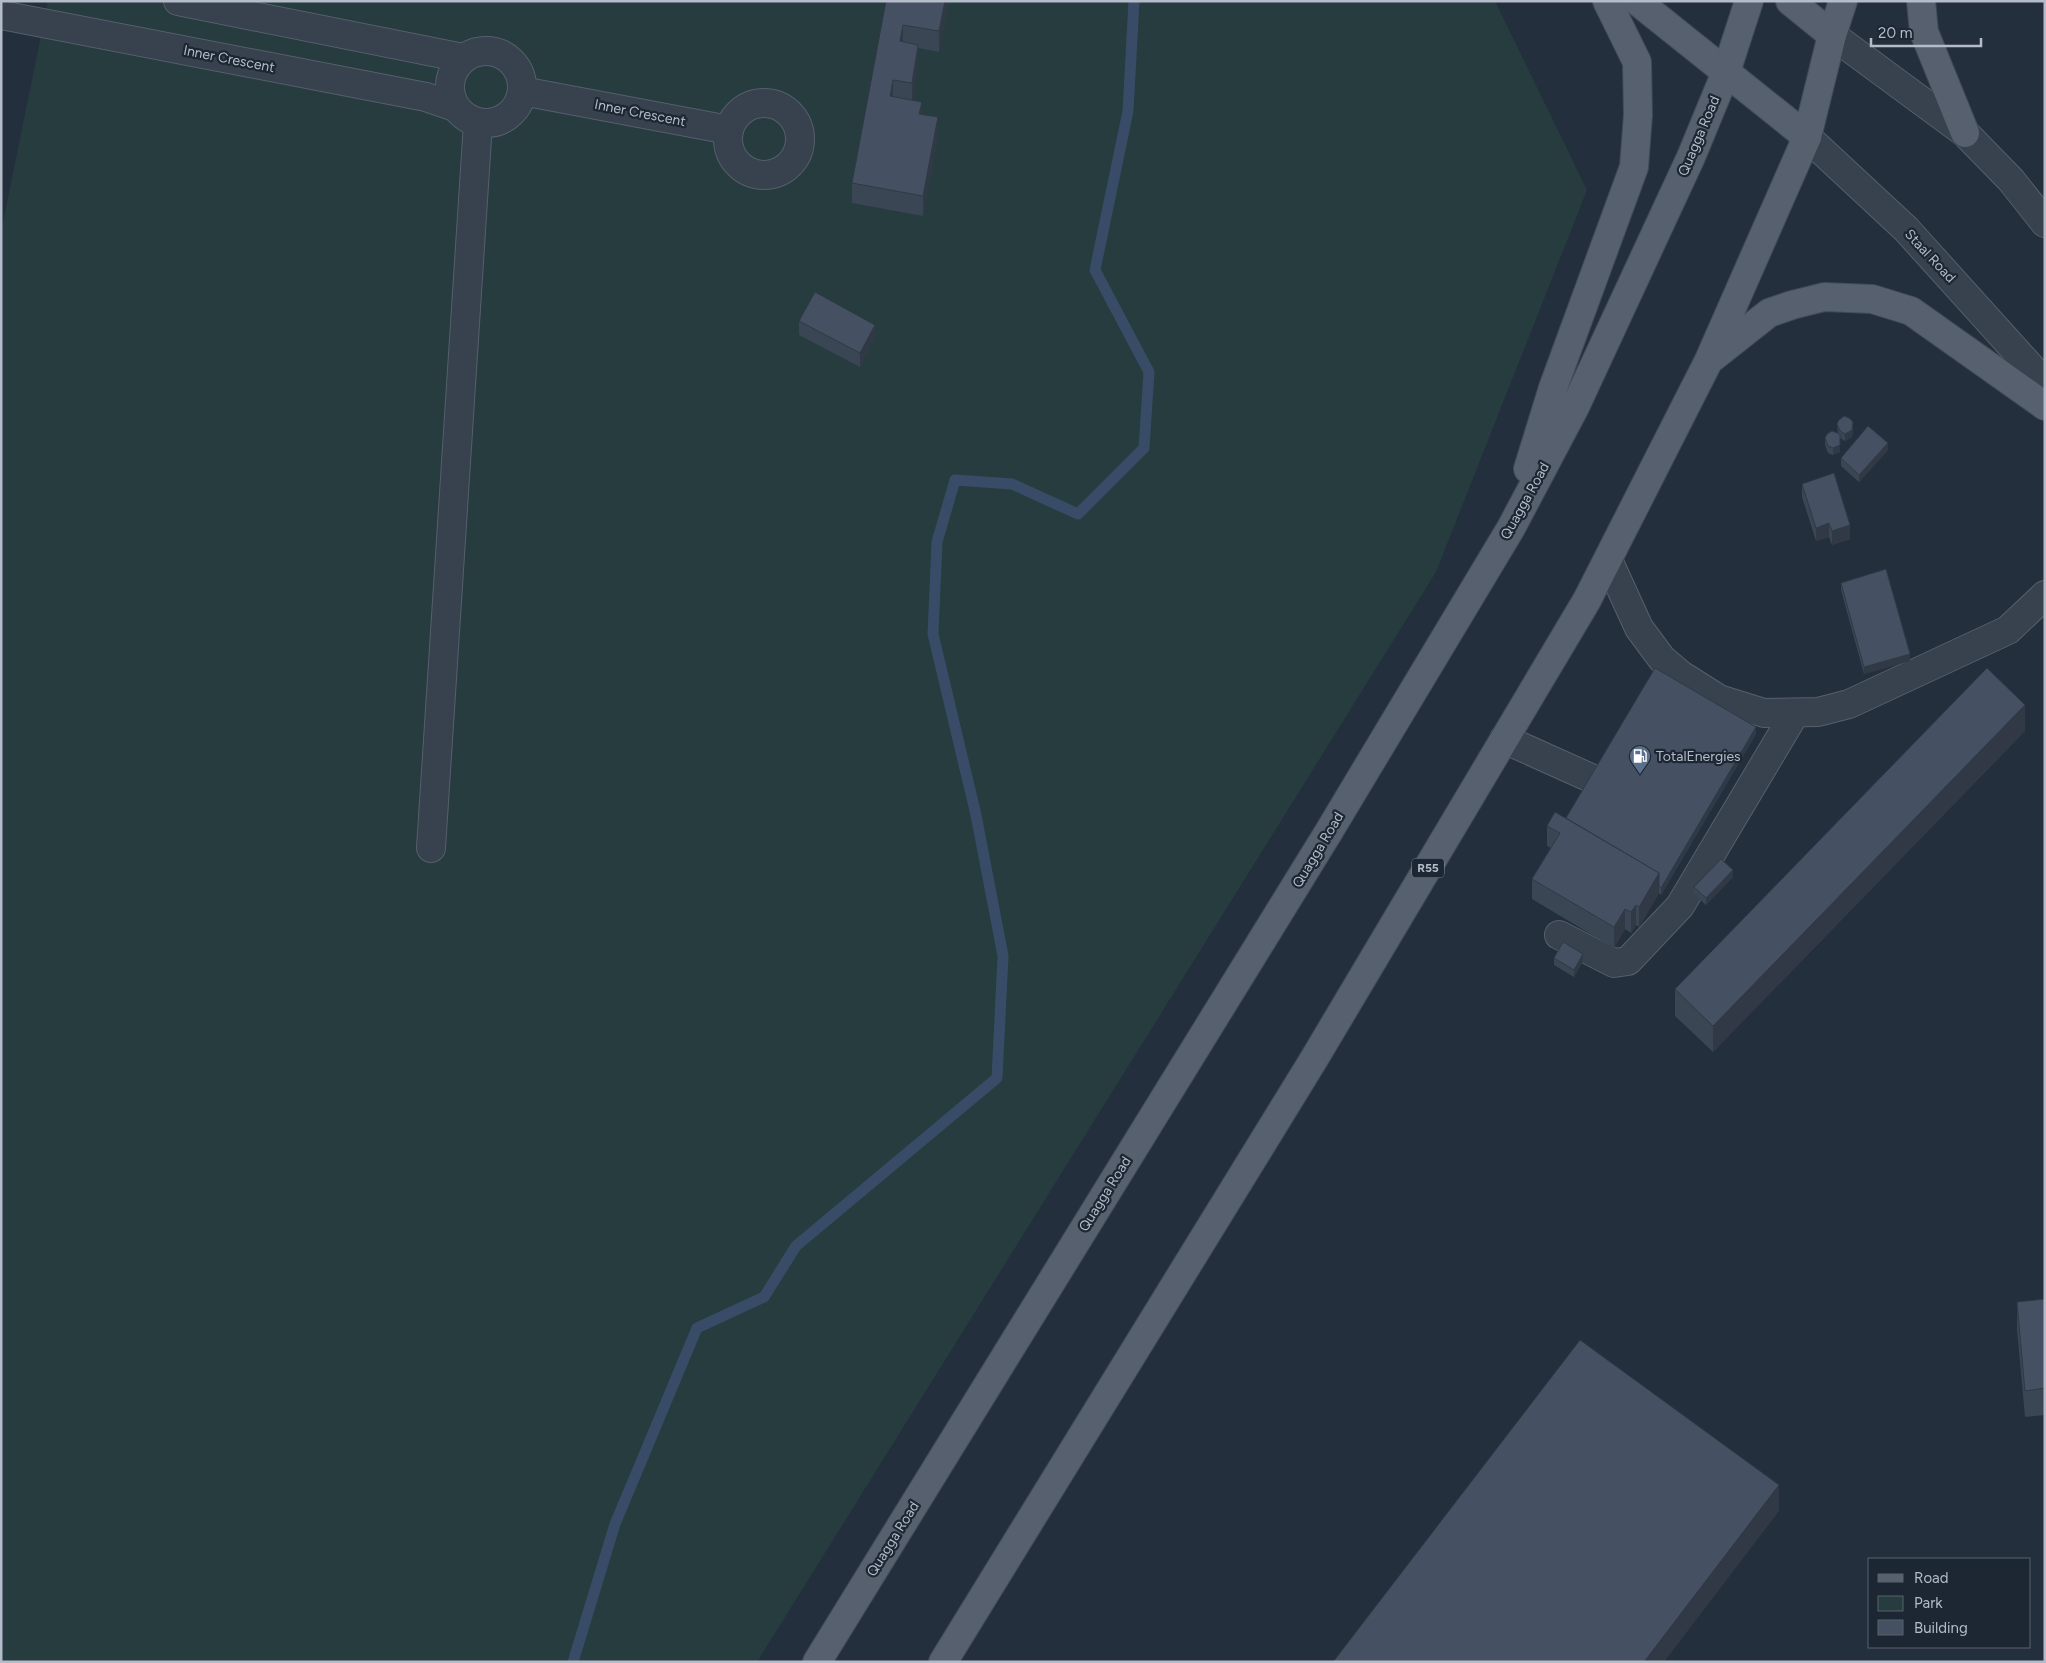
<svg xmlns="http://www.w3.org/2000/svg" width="2046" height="1663" font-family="Figtree,sans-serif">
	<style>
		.green { fill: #263c3f }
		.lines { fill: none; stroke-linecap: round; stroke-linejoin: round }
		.stream { stroke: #394c67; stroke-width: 11 }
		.minor-casing { stroke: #565f6c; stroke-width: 30 }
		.major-casing { stroke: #414a57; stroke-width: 30 }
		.minor { stroke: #38414e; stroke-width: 28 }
		.major { stroke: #56606e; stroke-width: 28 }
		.wall { fill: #3b4654 }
		.shaded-wall { fill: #303945 }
		.building { fill: #455162; stroke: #303945 }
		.labels { text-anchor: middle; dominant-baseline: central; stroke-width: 4.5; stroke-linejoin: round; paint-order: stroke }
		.shield { fill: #1d2633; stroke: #878f9c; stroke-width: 1 }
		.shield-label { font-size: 12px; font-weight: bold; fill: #b4bcc9 }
		.street-label { font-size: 14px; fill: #b4bcc9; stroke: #1d2633 }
		.poi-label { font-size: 14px; fill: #b4bcc9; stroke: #1d2633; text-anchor: start }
	</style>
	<rect width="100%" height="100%" fill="#242f3e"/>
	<!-- green -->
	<polygon class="green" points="48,1 1495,1 1587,190 1436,572 757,1662 1,1662 1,232"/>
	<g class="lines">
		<!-- stream -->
		<polyline class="stream" points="573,1662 615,1524 697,1328 764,1297 796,1246 997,1078 1003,956 976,815 933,634 937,542 955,480 1012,484 1078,514 1144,448 1149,372 1095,270 1128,111 1134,1"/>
		<!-- minor casing -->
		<g class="minor-casing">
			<g id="minor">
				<polyline points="178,1 463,58"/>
				<polyline points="1,15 426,97 455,107"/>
				<polyline points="1832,35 1965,133 2011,180 2045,223"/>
				<circle cx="486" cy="87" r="36"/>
				<polyline points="522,91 729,130"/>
				<circle cx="764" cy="139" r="36"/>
				<polyline points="1807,137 1906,229 2045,383"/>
				<polyline points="1608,560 1639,628 1662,659 1681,675 1719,699 1764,713 1818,712 1849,704 2008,630 2045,595"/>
				<polyline points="1504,739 1593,779"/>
				<polyline points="431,848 478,123"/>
				<polyline points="1559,935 1614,963 1628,961 1680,906 1795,713"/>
			</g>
		</g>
		<!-- major casing -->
		<g class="major-casing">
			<g id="major">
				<polyline points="1637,1 1807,137"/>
				<polyline points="1790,1 1832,35"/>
				<polyline points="1921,1 1924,32 1965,133"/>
				<polyline points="1712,358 1769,313 1792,305 1824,297 1872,299 1911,311 2045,406"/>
				<polyline points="1528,469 1553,388 1634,167 1638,115 1637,62 1607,1"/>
				<polyline points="817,1662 1328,833 1511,528 1575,407 1691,157 1726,72 1749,1"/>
				<polyline points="943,1662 1314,1059 1587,600 1709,360 1807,137 1832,35 1843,1"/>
			</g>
		</g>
		<!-- minor -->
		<use href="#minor" class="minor"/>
		<!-- major -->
		<use href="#major" class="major"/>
	</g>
	<!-- wall -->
	<g class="wall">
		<polygon points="886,1 949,1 939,52 918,48 918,65 912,100 938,137 923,216 852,203 852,183"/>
		<polygon points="799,321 875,338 860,367 799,335"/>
		<polygon points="1837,424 1853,429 1852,437 1845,441 1840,438 1840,452 1833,455 1828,453 1825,445 1825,438 1838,433"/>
		<polygon points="1888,450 1859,482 1841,466 1841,458"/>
		<polygon points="1802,484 1850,539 1832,545 1829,537 1816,541 1802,497"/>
		<polygon points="1841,583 1910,661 1864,674 1841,590"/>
		<polygon points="2025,731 1713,1052 1675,1016 1675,989"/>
		<polygon points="1756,734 1661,895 1659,893 1639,927 1636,925 1631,933 1625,929 1614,948 1532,899 1532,879 1551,848 1547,846 1547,826"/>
		<polygon points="1733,877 1706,905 1694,894 1694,887"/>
		<polygon points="1554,958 1583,961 1574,977 1554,965"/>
		<polygon points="2045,1299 2045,1415 2025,1417 2017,1329 2017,1302"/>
	</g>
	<!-- shaded-wall -->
	<g class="shaded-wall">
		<polygon points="945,1 949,1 939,52 939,31"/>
		<polygon points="903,25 903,46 900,41"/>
		<polygon points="918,45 918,65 912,104 912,83"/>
		<polygon points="893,80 893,100 890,96"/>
		<polygon points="922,102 922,122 919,114"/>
		<polygon points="938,117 938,137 923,216 923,196"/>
		<polygon points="875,325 875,338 860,367 860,353"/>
		<polygon points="1853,422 1853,429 1852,437 1845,441 1845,434"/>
		<polygon points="1840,434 1840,452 1833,455 1833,448"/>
		<polygon points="1888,443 1888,450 1859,482 1859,475"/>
		<polygon points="1829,523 1829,537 1816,541 1816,528"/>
		<polygon points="1850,525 1850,539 1832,545 1832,531"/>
		<polygon points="1910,654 1910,661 1864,674 1864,667"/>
		<polygon points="2025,705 2025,731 1713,1052 1713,1026"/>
		<polygon points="1756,727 1756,734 1661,895 1661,888"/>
		<polygon points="1733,870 1733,877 1706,905 1706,898"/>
		<polygon points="1659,873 1659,893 1639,927 1639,907"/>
		<polygon points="1636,905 1636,925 1631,933 1631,912"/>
		<polygon points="1625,909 1625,929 1614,948 1614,927"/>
		<polygon points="1583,954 1583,961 1574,977 1574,970"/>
		<polygon points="1779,1485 1779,1511 1664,1662 1644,1662"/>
	</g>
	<!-- building -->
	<g class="building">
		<polygon points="886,1 945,1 939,31 903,25 900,41 918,45 912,83 893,80 890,96 922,102 919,114 938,117 923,196 852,183"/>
		<polygon points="815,292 875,325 860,353 799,321"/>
		<polygon points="1844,416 1849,418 1853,422 1852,430 1845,434 1840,431 1837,424 1839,420"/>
		<polygon points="1868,426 1888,443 1859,475 1841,458"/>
		<polygon points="1832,431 1840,434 1840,445 1833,448 1828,446 1825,438 1827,434"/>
		<polygon points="1834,473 1850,525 1832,531 1829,523 1816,528 1802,484"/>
		<polygon points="1886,569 1910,654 1864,667 1841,583"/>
		<polygon points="1655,668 1756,727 1661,888 1659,886 1659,873 1566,818"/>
		<polygon points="1987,668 2025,705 1713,1026 1675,989"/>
		<polygon points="1555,812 1659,873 1639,907 1636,905 1631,912 1625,909 1614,927 1532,879 1560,833 1547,826"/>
		<polygon points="1721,859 1733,870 1706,898 1694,887"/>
		<polygon points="1563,942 1583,954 1574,970 1554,958"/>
		<polygon points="2045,1299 2045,1388 2025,1391 2017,1302"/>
		<polygon points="1580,1340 1779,1485 1644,1662 1333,1662"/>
	</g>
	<!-- icons -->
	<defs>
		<g id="fuel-pin" transform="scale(1.125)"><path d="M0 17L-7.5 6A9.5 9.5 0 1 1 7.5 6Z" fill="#5c6f8a" stroke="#1d2633"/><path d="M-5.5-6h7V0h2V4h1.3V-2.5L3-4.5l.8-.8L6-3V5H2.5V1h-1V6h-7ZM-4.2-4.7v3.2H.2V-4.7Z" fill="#fff"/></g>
	</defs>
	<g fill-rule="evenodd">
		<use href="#fuel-pin" x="1640" y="756"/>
	</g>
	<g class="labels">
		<!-- shield labels -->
		<rect class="shield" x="1412" y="858.5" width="32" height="19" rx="4"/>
		<g class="shield-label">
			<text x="1428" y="868">R55</text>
		</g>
		<!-- street labels -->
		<g class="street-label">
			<text transform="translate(229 59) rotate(11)">Inner Crescent</text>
			<text transform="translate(640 113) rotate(11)">Inner Crescent</text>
			<text transform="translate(1699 136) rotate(-67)">Quagga Road</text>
			<text transform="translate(1930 256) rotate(47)">Staal Road</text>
			<text transform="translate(1525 501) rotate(-61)">Quagga Road</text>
			<text transform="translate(1318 850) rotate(-59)">Quagga Road</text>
			<text transform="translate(1105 1194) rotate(-58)">Quagga Road</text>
			<text transform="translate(893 1539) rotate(-58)">Quagga Road</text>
		</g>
		<!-- poi labels -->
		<g class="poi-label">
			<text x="1656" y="756">TotalEnergies</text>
		</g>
	</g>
	<!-- border -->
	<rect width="2046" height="1663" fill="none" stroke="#b4bcc9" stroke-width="5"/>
	<!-- legend -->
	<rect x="1868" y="1558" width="162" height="90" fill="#1d2633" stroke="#59626f"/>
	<rect x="1878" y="1574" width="25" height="8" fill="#56606e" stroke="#59626f"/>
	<text x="1914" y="1583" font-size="15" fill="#b4bcc9">Road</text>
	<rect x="1878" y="1596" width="25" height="15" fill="#263c3f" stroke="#59626f"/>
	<text x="1914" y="1608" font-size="15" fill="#b4bcc9">Park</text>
	<rect x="1878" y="1620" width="25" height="15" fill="#455162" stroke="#59626f"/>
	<text x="1914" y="1633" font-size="15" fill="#b4bcc9">Building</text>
	<!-- scale -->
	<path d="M1871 38v8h110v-8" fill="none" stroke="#b4bcc9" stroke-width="2.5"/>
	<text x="1878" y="38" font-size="15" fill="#b4bcc9" stroke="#1d2633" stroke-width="4" paint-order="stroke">20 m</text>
</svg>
